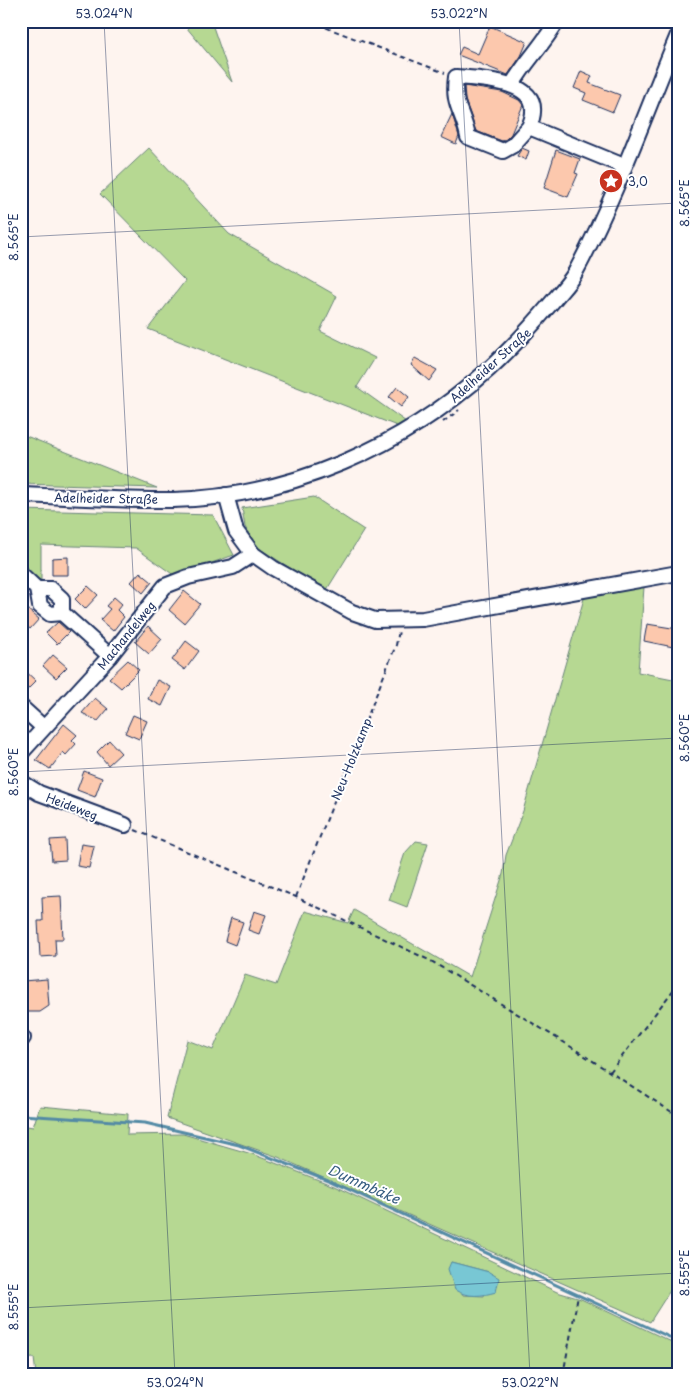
<svg xmlns="http://www.w3.org/2000/svg" width="699" height="1396" font-family="'Playpen Sans',sans-serif">
	<style>
		.green { fill: #b6d892; stroke: #688478; fill-rule: evenodd }
		.water { fill: #78c7d4; stroke: #538aa5 }
		.lines { fill: none; stroke-linecap: round; stroke-linejoin: round }
		.stream { stroke: #538aa5; stroke-width: 3 }
		.building { fill: #fcc8ad; stroke: #1b2f5e }
		.minor-casing { stroke: #1b2f5e; stroke-width: 18 }
		.path { stroke: #1b2f5e; stroke-width: 2; stroke-dasharray: 5 4; stroke-linecap: butt }
		.minor { stroke: #fff; stroke-width: 14 }
		.ticks { fill: none; stroke: #1b2f5e; stroke-width: 1; stroke-opacity: 0.45 }
		.labels { text-anchor: middle; dominant-baseline: central; stroke-width: 4; stroke-linejoin: round; paint-order: stroke }
		.poi-label { font-size: 12px; fill: #1b2f5e; stroke: #fff; text-anchor: start }
		.street-label { font-size: 12px; fill: #1b2f5e; stroke: #fff }
		.water-label { font-size: 14px; font-style: italic; fill: #375d81; stroke: #fff }
		.neatline { fill: none; stroke: #1b2f5e; stroke-width: 2 }
		.ticks-label { font-size: 12px; text-anchor: middle; fill: #1b2f5e }
	</style>
	<rect width="100%" height="100%" fill="#fef4ef"/>
	<filter id="ink" filterUnits="userSpaceOnUse"><feTurbulence type="fractalNoise" baseFrequency=".02" numOctaves="2"/><feDisplacementMap in="SourceGraphic" scale="10" xChannelSelector="R" yChannelSelector="G"/><feConvolveMatrix kernelMatrix="1 2 1 2 8 2 1 2 1" color-interpolation-filters="sRGB"/></filter>
	<g filter="url(#ink)">
		<!-- green -->
		<g class="green">
			<polygon points="181,21 211,21 232,82"/>
			<polygon points="149,148 229,234 337,296 320,331 375,358 357,387 409,424 402,428 148,329 185,281 100,194"/>
			<polygon points="21,434 157,488 21,484"/>
			<polygon points="314,497 364,530 326,591 257,547 245,527 242,508"/>
			<polygon points="21,510 213,515 234,555 175,576 136,548 41,545 41,580 34,580 21,570"/>
			<polygon points="644,587 638,672 678,680 678,1278 650,1322 278,1157 167,1118 187,1040 213,1050 245,975 276,985 305,911 348,923 354,910 470,977 503,874 506,855 523,811 585,595"/>
			<polygon points="416,841 428,843 407,907 389,900 405,853"/>
			<path d="M40 1106 128 1114 127 1135 183 1134 252 1154 334 1186 557 1292 581 1299 678 1345V1375H36L34 1358 21 1359V1125L33 1127ZM451 1262 489 1272 484 1296 463 1295Z"/>
		</g>
		<!-- water -->
		<path class="water" d="M451 1262 489 1272 499 1278 496 1292C482 1296 468 1298 455 1290L448 1269Z"/>
		<g class="lines">
			<!-- stream -->
			<polyline class="stream" points="21,1115 145,1123 239,1145 328,1180 678,1341"/>
		</g>
		<!-- building -->
		<g class="building">
			<polygon points="490,26 527,42 521,56 508,75 458,55 462,47 478,54"/>
			<polygon points="581,71 592,76 589,83 620,95 613,112 583,100 586,93 574,88"/>
			<polygon points="464,86 502,92 519,100 523,105 511,134 506,139 502,141 476,131 465,100"/>
			<polygon points="452,114 459,136 456,144 441,137"/>
			<polygon points="522,148 529,151 526,160 517,156"/>
			<polygon points="556,150 580,159 575,173 578,174 568,197 544,188"/>
			<polygon points="415,358 437,370 429,381 411,365"/>
			<polygon points="397,387 409,397 401,407 389,397"/>
			<polygon points="68,557 68,575 52,575 52,558"/>
			<polygon points="140,572 152,582 143,593 131,582"/>
			<polygon points="88,586 98,595 85,609 75,599"/>
			<polygon points="184,591 200,604 184,623 169,610"/>
			<polygon points="114,597 122,604 117,610 124,617 113,631 100,620 110,609 106,606"/>
			<polygon points="21,604 39,619 30,629 21,621"/>
			<polygon points="58,622 69,632 57,644 46,633"/>
			<polygon points="647,624 678,629 678,648 644,641"/>
			<polygon points="148,626 162,639 149,654 135,642"/>
			<polygon points="186,641 199,651 185,670 172,660"/>
			<polygon points="53,655 67,667 56,678 43,666"/>
			<polygon points="128,660 139,670 121,688 109,678"/>
			<polygon points="21,667 36,681 27,690 21,684"/>
			<polygon points="157,680 171,687 162,706 148,699"/>
			<polygon points="95,698 108,709 98,721 82,713"/>
			<polygon points="133,715 147,721 139,739 125,733"/>
			<polygon points="64,724 77,735 72,740 76,744 66,755 63,752 50,769 36,760"/>
			<polygon points="109,740 121,753 108,765 97,752"/>
			<polygon points="84,771 102,778 95,797 77,790"/>
			<polygon points="65,839 66,860 52,861 50,840"/>
			<polygon points="81,844 94,846 89,868 77,866"/>
			<polygon points="61,896 63,939 55,939 56,956 40,957 38,921 43,921 42,897"/>
			<polygon points="254,911 266,915 259,934 248,930"/>
			<polygon points="231,918 243,922 235,945 225,941"/>
			<polygon points="47,979 49,1006 40,1012 25,1012 23,981"/>
		</g>
		<g class="lines">
			<!-- minor casing -->
			<g class="minor-casing">
				<g id="minor">
					<path d="M512 85C525 62 544 44 557 21"/>
					<path d="M529 127 512 146 503 151 468 137C463 110 452 106 456 77 478 79 536 80 533 112 533 117 531 122 529 127L624 166"/>
					<path d="M21 495C72 497 123 501 173 500 290 497 403 447 489 369 513 347 532 326 553 301 560 292 569 283 575 273 616 197 645 114 678 35"/>
					<polyline points="226,495 236,531 253,554 273,568 352,612 375,620 423,619 678,573"/>
					<polyline points="21,574 37,589 40,606 50,614 62,613"/>
					<polyline points="37,589 51,589 62,599 62,613 110,656"/>
					<polyline points="21,707 43,727"/>
					<polyline points="21,753 110,656 165,586 188,577 233,567 253,554"/>
					<polyline points="21,782 39,793 125,825"/>
					<polyline points="21,1038 23,1038"/>
				</g>
			</g>
			<!-- path -->
			<g class="path">
				<polyline points="309,21 445,73"/>
				<polyline points="443,422 459,410"/>
				<polyline points="135,830 296,897 431,961 565,1043 678,1116"/>
				<polyline points="296,897 396,645 399,631"/>
				<polyline points="610,1072 678,984"/>
				<polyline points="563,1375 578,1296"/>
			</g>
			<!-- minor -->
			<use href="#minor" class="minor"/>
		</g>
	</g>
	<!-- ticks -->
	<path class="ticks" d="M104 21 175 1375M459 21 530 1375M21 237 678 203M21 772 678 738M21 1308 678 1273"/>
	<!-- icons -->
	<defs>
		<g id="sight-disc" transform="scale(1.25)"><circle r="9.5" fill="#c8321e" stroke="#fff"/><path d="M0-6L1.8-2.2L6-1.7L2.9 1.2L3.7 5.4L0 3.3L-3.7 5.4L-2.9 1.2L-6-1.7L-1.8-2.2Z" fill="#fff"/></g>
	</defs>
	<g fill-rule="evenodd">
		<use href="#sight-disc" x="611" y="181"/>
	</g>
	<g class="labels">
		<!-- poi labels -->
		<g class="poi-label">
			<text x="628" y="181">3,0</text>
		</g>
		<!-- street labels -->
		<g class="street-label">
			<text transform="translate(490 365) rotate(-42)">Adelheider Straße</text>
			<text transform="translate(106 498) rotate(1)">Adelheider Straße</text>
			<text transform="translate(126 635) rotate(-51)">Machandelweg</text>
			<text transform="translate(351 759) rotate(-68)">Neu-Holzkamp</text>
			<text transform="translate(72 806) rotate(21)">Heideweg</text>
		</g>
		<!-- water labels -->
		<g class="water-label">
			<text transform="translate(364 1184) rotate(24)">Dummbäke</text>
		</g>
	</g>
	<!-- margin -->
	<rect width="699" height="1396" fill="none" stroke="#fff" stroke-width="55"/>
	<rect x="28" y="28" width="644" height="1340" class="neatline"/>
	<g class="ticks-label">
		<text x="104" y="18">53.024°N</text>
		<text x="459" y="18">53.022°N</text>
		<text transform="translate(685 203) rotate(-90)" y="4">8.565°E</text>
		<text transform="translate(14 237) rotate(-90)" y="4">8.565°E</text>
		<text transform="translate(685 738) rotate(-90)" y="4">8.560°E</text>
		<text transform="translate(14 772) rotate(-90)" y="4">8.560°E</text>
		<text transform="translate(685 1273) rotate(-90)" y="4">8.555°E</text>
		<text transform="translate(14 1307) rotate(-90)" y="4">8.555°E</text>
		<text x="175" y="1387">53.024°N</text>
		<text x="530" y="1387">53.022°N</text>
	</g>
</svg>
